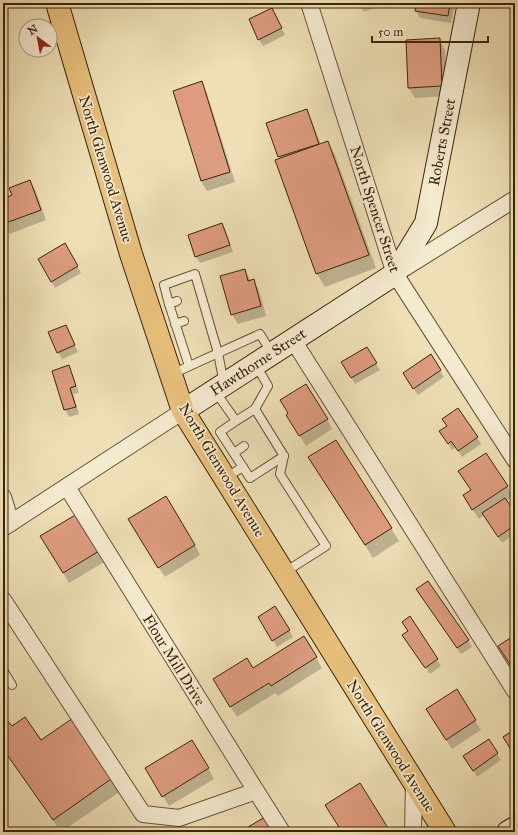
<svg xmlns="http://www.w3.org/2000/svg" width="518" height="835" font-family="'IM FELL Great Primer',serif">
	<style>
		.shadow { fill: #0003 }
		.building { fill: #de9c80; stroke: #3b2507 }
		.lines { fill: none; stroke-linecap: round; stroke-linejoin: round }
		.lane-casing { stroke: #685433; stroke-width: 10 }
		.street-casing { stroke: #685433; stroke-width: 18 }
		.secondary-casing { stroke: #3b2507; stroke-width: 24 }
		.primary-casing { stroke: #3b2507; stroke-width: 24 }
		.lane { stroke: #f4ead0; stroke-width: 8 }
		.street { stroke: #f4ead0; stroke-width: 16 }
		.secondary { stroke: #f4ead0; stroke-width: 22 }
		.primary { stroke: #e7c07b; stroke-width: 22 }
		.labels { text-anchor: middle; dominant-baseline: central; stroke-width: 3.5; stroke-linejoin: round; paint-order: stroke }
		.street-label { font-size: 15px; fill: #3b2507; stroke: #f4ead0 }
	</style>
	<rect width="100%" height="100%" fill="#eedfb6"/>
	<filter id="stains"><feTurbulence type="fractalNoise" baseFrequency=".005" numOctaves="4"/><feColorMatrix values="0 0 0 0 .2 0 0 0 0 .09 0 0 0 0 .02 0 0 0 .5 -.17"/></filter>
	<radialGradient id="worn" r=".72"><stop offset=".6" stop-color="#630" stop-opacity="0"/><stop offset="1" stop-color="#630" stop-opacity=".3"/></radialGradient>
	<!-- shadow -->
	<g class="shadow">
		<polygon points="359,3 385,3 364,12"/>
		<polygon points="418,3 455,3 451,23 420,18 416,11"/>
		<polygon points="275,16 285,35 263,46 259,39"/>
		<polygon points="439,39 445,50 447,96 415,98 409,88"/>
		<polygon points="201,82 207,93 235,182 207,191 201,181 174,91"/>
		<polygon points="307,111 312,121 321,145 328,142 335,155 376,268 325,287 317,274 277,161 280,159 268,124"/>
		<polygon points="30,181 36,191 46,220 9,234 4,225 3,226 3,200 13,196"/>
		<polygon points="222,224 226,231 233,252 200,263 196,257"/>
		<polygon points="65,245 81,273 55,288 39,260"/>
		<polygon points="245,270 251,281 253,280 259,290 266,316 238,324 232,314"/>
		<polygon points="69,333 78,352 62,359 58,352"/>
		<polygon points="366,348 380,370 355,384 342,362"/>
		<polygon points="431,356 444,377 418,395 408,380"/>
		<polygon points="69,366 72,373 79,393 73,394 79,414 69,417 65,410 53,371"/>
		<polygon points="327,419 332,429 306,446 293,425"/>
		<polygon points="477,437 481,444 462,457 456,447 452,450 444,438"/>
		<polygon points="317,471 391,528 399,541 373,558"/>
		<polygon points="507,486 513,496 506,501 515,514 515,534 502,543 485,515 479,519 470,506 472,490"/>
		<polygon points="76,515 104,562 69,583 41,536"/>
		<polygon points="135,530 195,545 200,555 165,577"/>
		<polygon points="421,596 468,640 472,647 461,654"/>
		<polygon points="275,607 293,637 277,647 259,617"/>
		<polygon points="410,618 441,666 430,674 420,659"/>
		<polygon points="304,637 322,668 278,696 275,693 237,717 220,690"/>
		<polygon points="73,719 121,791 61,832 3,749 3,722 11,728 40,742"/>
		<polygon points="433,720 475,720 481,730 452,749"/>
		<polygon points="489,741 501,760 477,777 469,763"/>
		<polygon points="208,768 214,779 169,806 147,769"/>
		<polygon points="359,784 389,832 342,832"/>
	</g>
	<!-- building -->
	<g class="building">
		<polygon points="417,3 450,3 448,16 415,11"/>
		<polygon points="272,8 282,28 258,40 249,19"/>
		<polygon points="440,38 442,86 408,88 406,40"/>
		<polygon points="202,81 230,172 201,181 173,91"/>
		<polygon points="307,109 319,144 278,157 266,123"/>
		<polygon points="328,141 369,255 316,274 275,160"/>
		<polygon points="30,180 41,210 3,224 3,199 12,195 9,188"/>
		<polygon points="222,223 230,245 195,257 188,235"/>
		<polygon points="65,243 78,266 51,282 38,259"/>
		<polygon points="245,269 248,281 254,279 261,306 231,315 220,276"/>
		<polygon points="66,325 75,345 57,353 48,332"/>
		<polygon points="367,347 377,363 351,378 341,362"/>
		<polygon points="431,354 441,370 413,389 403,373"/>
		<polygon points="69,365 76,386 70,388 76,407 64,410 52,371"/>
		<polygon points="306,384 328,419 299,436 286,415 288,413 280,400"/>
		<polygon points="458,408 478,437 458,451 451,441 448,444 439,431 447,426 442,419"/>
		<polygon points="336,440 392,528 365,545 308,457"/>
		<polygon points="486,453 508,486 472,510 463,495 471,490 458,471"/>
		<polygon points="166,496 195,545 158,568 128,519"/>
		<polygon points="505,498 515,512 515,525 498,537 482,513"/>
		<polygon points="77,514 99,551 63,573 40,536"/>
		<polygon points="428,581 469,640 457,648 416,589"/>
		<polygon points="275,606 290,630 272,641 258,617"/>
		<polygon points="410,616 438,659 425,668 402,635 408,631 402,622"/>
		<polygon points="515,635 515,672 498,646"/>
		<polygon points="304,636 317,657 271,686 269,683 230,707 213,679 247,658 253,668"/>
		<polygon points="457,689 476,720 446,740 426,709"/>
		<polygon points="25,717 41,740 73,718 114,777 53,820 3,749 3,721 6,719 12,726"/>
		<polygon points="515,729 515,756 503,737"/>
		<polygon points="489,739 498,753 473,771 463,756"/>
		<polygon points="192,740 209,768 162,797 145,768"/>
		<polygon points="360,783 388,828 381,832 342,832 325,805"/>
		<polygon points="263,818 273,832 240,832"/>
	</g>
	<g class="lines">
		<!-- lane casing -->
		<g class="lane-casing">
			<g id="lane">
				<polyline points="169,304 177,301"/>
				<polyline points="175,324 184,321"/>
				<polyline points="189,366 169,304 164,285 195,274 218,353 224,384"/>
				<polyline points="172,374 260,334 271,352"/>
				<polyline points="215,391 236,421 220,432 250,478 284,456 255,409 236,421"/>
				<polyline points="255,409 268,386 256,365"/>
				<polyline points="234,453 244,446"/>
				<polyline points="284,456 280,474 326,546 285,572"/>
				<polyline points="225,478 243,467"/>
				<polyline points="3,670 12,685"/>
			</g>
		</g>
		<!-- street casing -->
		<g class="street-casing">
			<g id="street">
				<polyline points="309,3 395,274 515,460"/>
				<polyline points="398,272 515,199"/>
				<polyline points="293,340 515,691"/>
				<polyline points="67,487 256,791 282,832"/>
				<polyline points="3,497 11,523"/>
				<polyline points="3,528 183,411"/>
				<polyline points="3,600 143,814 179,818 256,791"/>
				<polyline points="413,832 414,783"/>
			</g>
		</g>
		<!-- secondary casing -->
		<g class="secondary-casing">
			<g id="secondary">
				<polyline points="183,411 395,274 426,223 469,3"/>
				<polyline points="508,832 515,828"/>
			</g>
		</g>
		<!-- primary casing -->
		<g class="primary-casing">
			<polyline id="primary" points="57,3 131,254 183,411 284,573 445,832"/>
		</g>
		<!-- lane -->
		<use href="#lane" class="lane"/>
		<!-- street -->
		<use href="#street" class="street"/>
		<!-- secondary -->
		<use href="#secondary" class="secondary"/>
		<!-- primary -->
		<use href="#primary" class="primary"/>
	</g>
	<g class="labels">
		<!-- street labels -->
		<g class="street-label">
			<text transform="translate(442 142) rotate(-79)">Roberts Street</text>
			<text transform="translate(106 169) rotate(73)">North Glenwood Avenue</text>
			<text transform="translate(375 209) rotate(72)">North Spencer Street</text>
			<text transform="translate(258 362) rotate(-33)">Hawthorne Street</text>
			<text transform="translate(222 470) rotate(59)">North Glenwood Avenue</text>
			<text transform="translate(174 660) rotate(58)">Flour Mill Drive</text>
			<text transform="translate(391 746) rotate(58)">North Glenwood Avenue</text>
		</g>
	</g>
	<!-- margin -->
	<rect width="518" height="835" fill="none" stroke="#eedfb6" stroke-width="16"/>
	<rect x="4" y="4" width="510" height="827" fill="none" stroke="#3b2507" stroke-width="2"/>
	<rect x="8" y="8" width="502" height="819" fill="none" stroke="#3b2507"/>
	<!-- north arrow -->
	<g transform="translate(38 38) rotate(328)"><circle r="19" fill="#f4ead0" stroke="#aa9b80"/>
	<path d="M0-3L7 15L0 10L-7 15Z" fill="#8f2418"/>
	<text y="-6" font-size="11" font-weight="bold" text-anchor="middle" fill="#3b2507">N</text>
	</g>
	<!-- scale -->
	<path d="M372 36v6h116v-6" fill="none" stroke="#3b2507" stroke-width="2"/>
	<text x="378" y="36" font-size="12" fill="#3b2507" stroke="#f4ead0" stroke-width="3" paint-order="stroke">50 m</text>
	<rect width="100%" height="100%" filter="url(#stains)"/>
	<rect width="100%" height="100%" fill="url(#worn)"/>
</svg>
